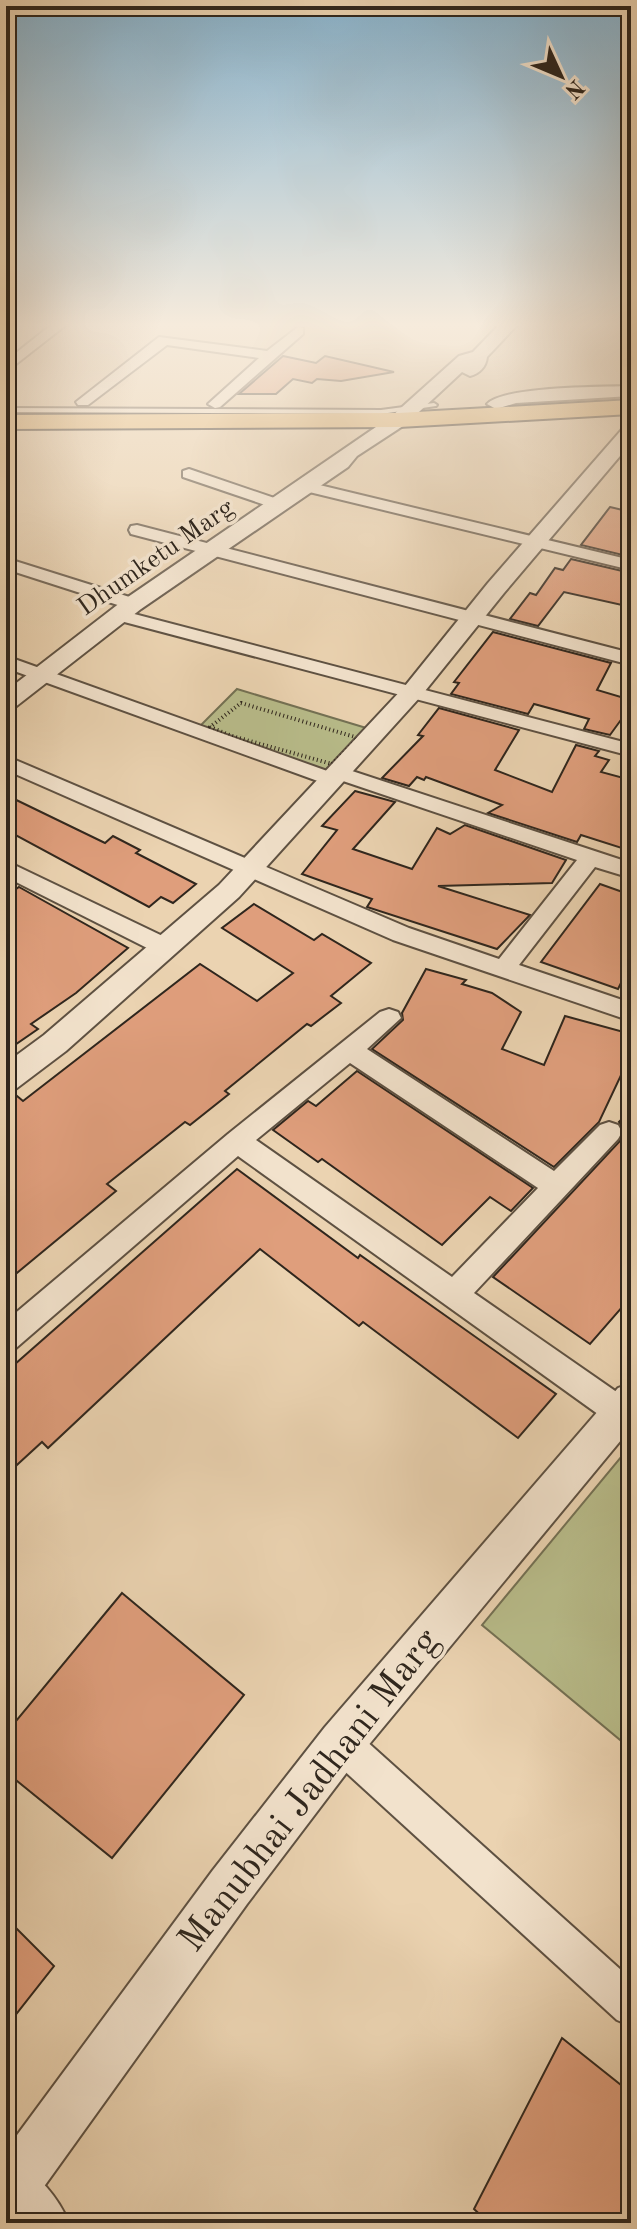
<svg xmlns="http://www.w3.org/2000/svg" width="637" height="2229" font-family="'Old Standard TT',serif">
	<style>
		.green { fill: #b8bc8a; stroke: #747154; stroke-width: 2 }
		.building { fill: #df9e7c; stroke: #2f261d; stroke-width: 2 }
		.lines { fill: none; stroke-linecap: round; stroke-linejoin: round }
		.service-casing { stroke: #5e5142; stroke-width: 4 }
		.minor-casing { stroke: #5e5142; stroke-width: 4 }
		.tertiary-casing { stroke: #5e5142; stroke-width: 4 }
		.primary-casing { stroke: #2f261d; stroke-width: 4 }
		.path { stroke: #2f261d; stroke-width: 4; stroke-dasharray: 1 3; stroke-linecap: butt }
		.service { fill: #f2e2cc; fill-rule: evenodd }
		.minor { fill: #f2e2cc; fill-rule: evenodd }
		.tertiary { fill: #f2e2cc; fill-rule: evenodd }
		.primary { fill: #e6ba78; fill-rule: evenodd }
		.labels { text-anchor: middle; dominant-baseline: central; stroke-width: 7; stroke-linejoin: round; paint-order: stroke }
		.far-street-label { font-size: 26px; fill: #2f261d; stroke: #f2e2cc }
		.near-street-label { font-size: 38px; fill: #2f261d; stroke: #f2e2cc }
	</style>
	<rect width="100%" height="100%" fill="#ebd3b1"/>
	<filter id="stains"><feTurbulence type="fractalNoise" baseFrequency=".0025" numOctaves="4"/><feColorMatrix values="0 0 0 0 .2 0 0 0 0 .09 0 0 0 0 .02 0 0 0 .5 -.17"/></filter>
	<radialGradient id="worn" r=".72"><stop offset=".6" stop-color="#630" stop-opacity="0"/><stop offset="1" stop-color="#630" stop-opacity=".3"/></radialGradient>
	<!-- green -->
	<g class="green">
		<polygon points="237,689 373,730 332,773 198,728"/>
		<polygon points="631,1445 631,1749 482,1625"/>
	</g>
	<!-- building -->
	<g class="building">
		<polygon points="283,356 316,363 325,356 394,372 341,381 317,379 312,383 293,379 276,394 239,394"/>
		<polygon points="610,507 631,512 631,557 581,545"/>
		<polygon points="571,559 631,573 631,607 564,592 538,626 510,619 530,593 536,595 555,568 563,570"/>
		<polygon points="493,632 611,663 597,690 631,700 631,706 610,735 584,729 589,719 534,704 528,714 451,694 459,683 454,682"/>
		<polygon points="439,708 519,730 495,770 552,792 576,745 599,751 595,756 609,760 601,772 631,780 631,851 581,835 577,842 488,813 502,805 426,777 424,780 417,777 409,786 382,778 423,736 418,735"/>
		<polygon points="355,791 395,802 353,849 412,869 437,828 450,834 465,825 566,860 552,883 438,886 530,915 497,949 367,907 372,899 302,874 337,830 322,826"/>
		<polygon points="6,795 105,843 113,836 140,850 136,853 196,884 173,903 161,897 149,907 6,830"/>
		<polygon points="600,884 631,895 631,963 618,989 541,962"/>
		<polygon points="19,887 128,948 76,993 31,1024 38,1029 6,1051 6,896"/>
		<polygon points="254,904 314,940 322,934 371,963 331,996 341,1003 311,1026 307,1024 225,1091 229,1094 190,1125 185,1122 107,1184 116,1191 6,1282 6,1104 17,1096 23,1101 200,964 257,1001 293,973 222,928"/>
		<polygon points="426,969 466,980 462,984 492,993 521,1012 502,1049 544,1065 565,1016 631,1034 631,1054 599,1122 554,1167 372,1049 403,1020 402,1013"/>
		<polygon points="357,1071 533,1188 511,1211 490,1197 442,1245 322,1159 318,1162 273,1130 308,1101 316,1106"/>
		<polygon points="631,1110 631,1297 590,1344 493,1277 620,1141 625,1131 619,1122"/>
		<polygon points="237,1169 358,1258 360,1255 556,1394 518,1438 363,1322 359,1326 260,1249 48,1448 42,1442 6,1475 6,1372"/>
		<polygon points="122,1593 244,1695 112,1858 6,1772 6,1733"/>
		<polygon points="6,1918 54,1966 6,2027"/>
		<polygon points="562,2038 631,2093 631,2223 489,2223 474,2209"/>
	</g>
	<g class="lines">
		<!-- service casing -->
		<g class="service-casing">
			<polygon id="service" points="434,403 437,405 436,406 381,414 6,412 6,408 381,410"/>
		</g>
		<!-- minor casing -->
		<g class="minor-casing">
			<g id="minor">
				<polygon points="51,325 66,325 6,372 6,361"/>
				<polygon points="298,327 303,328 303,334 220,407 215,408 208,404 259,358 167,345 88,405 78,405 76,402 159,337 267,351"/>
				<polygon points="189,469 286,502 288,505 280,510 274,508 183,477 183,471"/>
				<polygon points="307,482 631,560 631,570 301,490 299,487"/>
				<polygon points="137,525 631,653 631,665 131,534 129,530 131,526"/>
				<polygon points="15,561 139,600 142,604 133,609 127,608 9,570 6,566"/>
				<polygon points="119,610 631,744 631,756 113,619 110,615"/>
				<polygon points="6,656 330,772 339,767 346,769 631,863 631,878 595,867 519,965 631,1003 631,1021 393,940 6,770 6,756 409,928 499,959 577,860 343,781 333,786 326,784 6,668"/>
				<polygon points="6,861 173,941 177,947 173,953 157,953 6,877"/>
				<path d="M389 1009 398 1012 401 1018 367 1049 554 1171 600 1125 609 1122 618 1125 622 1132 618 1139 474 1293 631 1402V1422L620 1426 609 1422 238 1156 16 1348 6 1352V1321L228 1134 380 1012ZM350 1063 538 1188 452 1277 256 1140Z"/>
				<polygon points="341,1725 354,1730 631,1979 631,2026 617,2020 328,1756 323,1743 328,1730"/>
				<path d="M13 2162C38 2172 59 2199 69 2223H19L6 2208V2164Z"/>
			</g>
		</g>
		<!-- tertiary casing -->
		<g class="tertiary-casing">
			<g id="tertiary">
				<path d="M499 325H517L487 357C486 367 479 374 470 376L462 372 406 424 357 456 348 467 141 609 14 708 6 710V691L125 599 392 416 459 356 473 352Z"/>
				<path d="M631 386V396L516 403 496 409 487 404C504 386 602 387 631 386Z"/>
				<polygon points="631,425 631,443 504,593 421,696 239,897 66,1051 17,1088 6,1092 6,1063 44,1035 219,885 405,686 488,583 624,427"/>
				<polygon points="631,1383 631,1428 357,1759 247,1904 25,2213 6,2221 6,2150 213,1870 325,1727 618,1388"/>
			</g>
		</g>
		<!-- primary casing -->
		<g class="primary-casing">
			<polygon id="primary" points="631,400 631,414 399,427 6,429 6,415 399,413"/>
		</g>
		<!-- path -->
		<polygon class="path" points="241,703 355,737 357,740 332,764 232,736 210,727"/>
		<!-- service -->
		<use href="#service" class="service"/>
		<!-- minor -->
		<use href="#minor" class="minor"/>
		<!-- tertiary -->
		<use href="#tertiary" class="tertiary"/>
		<!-- primary -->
		<use href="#primary" class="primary"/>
	</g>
	<!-- sky -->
	<linearGradient id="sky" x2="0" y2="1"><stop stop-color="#88b5d1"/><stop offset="0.51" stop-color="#f6ebdc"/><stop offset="1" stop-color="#f6ebdc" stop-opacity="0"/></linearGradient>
	<rect width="637" height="637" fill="url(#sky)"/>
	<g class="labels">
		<!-- far-street labels -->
		<g class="far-street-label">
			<text transform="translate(156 558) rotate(-35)">Dhumketu Marg</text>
		</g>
		<!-- near-street labels -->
		<g class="near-street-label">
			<text transform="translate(310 1791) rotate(-52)">Manubhai Jadhani Marg</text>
		</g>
	</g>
	<!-- margin -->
	<rect width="637" height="2229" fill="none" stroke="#ebd3b1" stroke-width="32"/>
	<rect x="8" y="8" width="621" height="2213" fill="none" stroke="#2f261d" stroke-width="4"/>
	<rect x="16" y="16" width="605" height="2197" fill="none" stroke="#2f261d" stroke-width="2"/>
	<!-- north arrow -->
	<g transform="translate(561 76) rotate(134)" stroke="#f2e2cc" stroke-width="6" paint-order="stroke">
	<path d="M0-6L14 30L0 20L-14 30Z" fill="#2f261d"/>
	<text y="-12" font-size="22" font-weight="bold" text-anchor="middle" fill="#2f261d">N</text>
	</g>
	<rect width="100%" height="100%" filter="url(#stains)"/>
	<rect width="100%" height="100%" fill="url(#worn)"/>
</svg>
